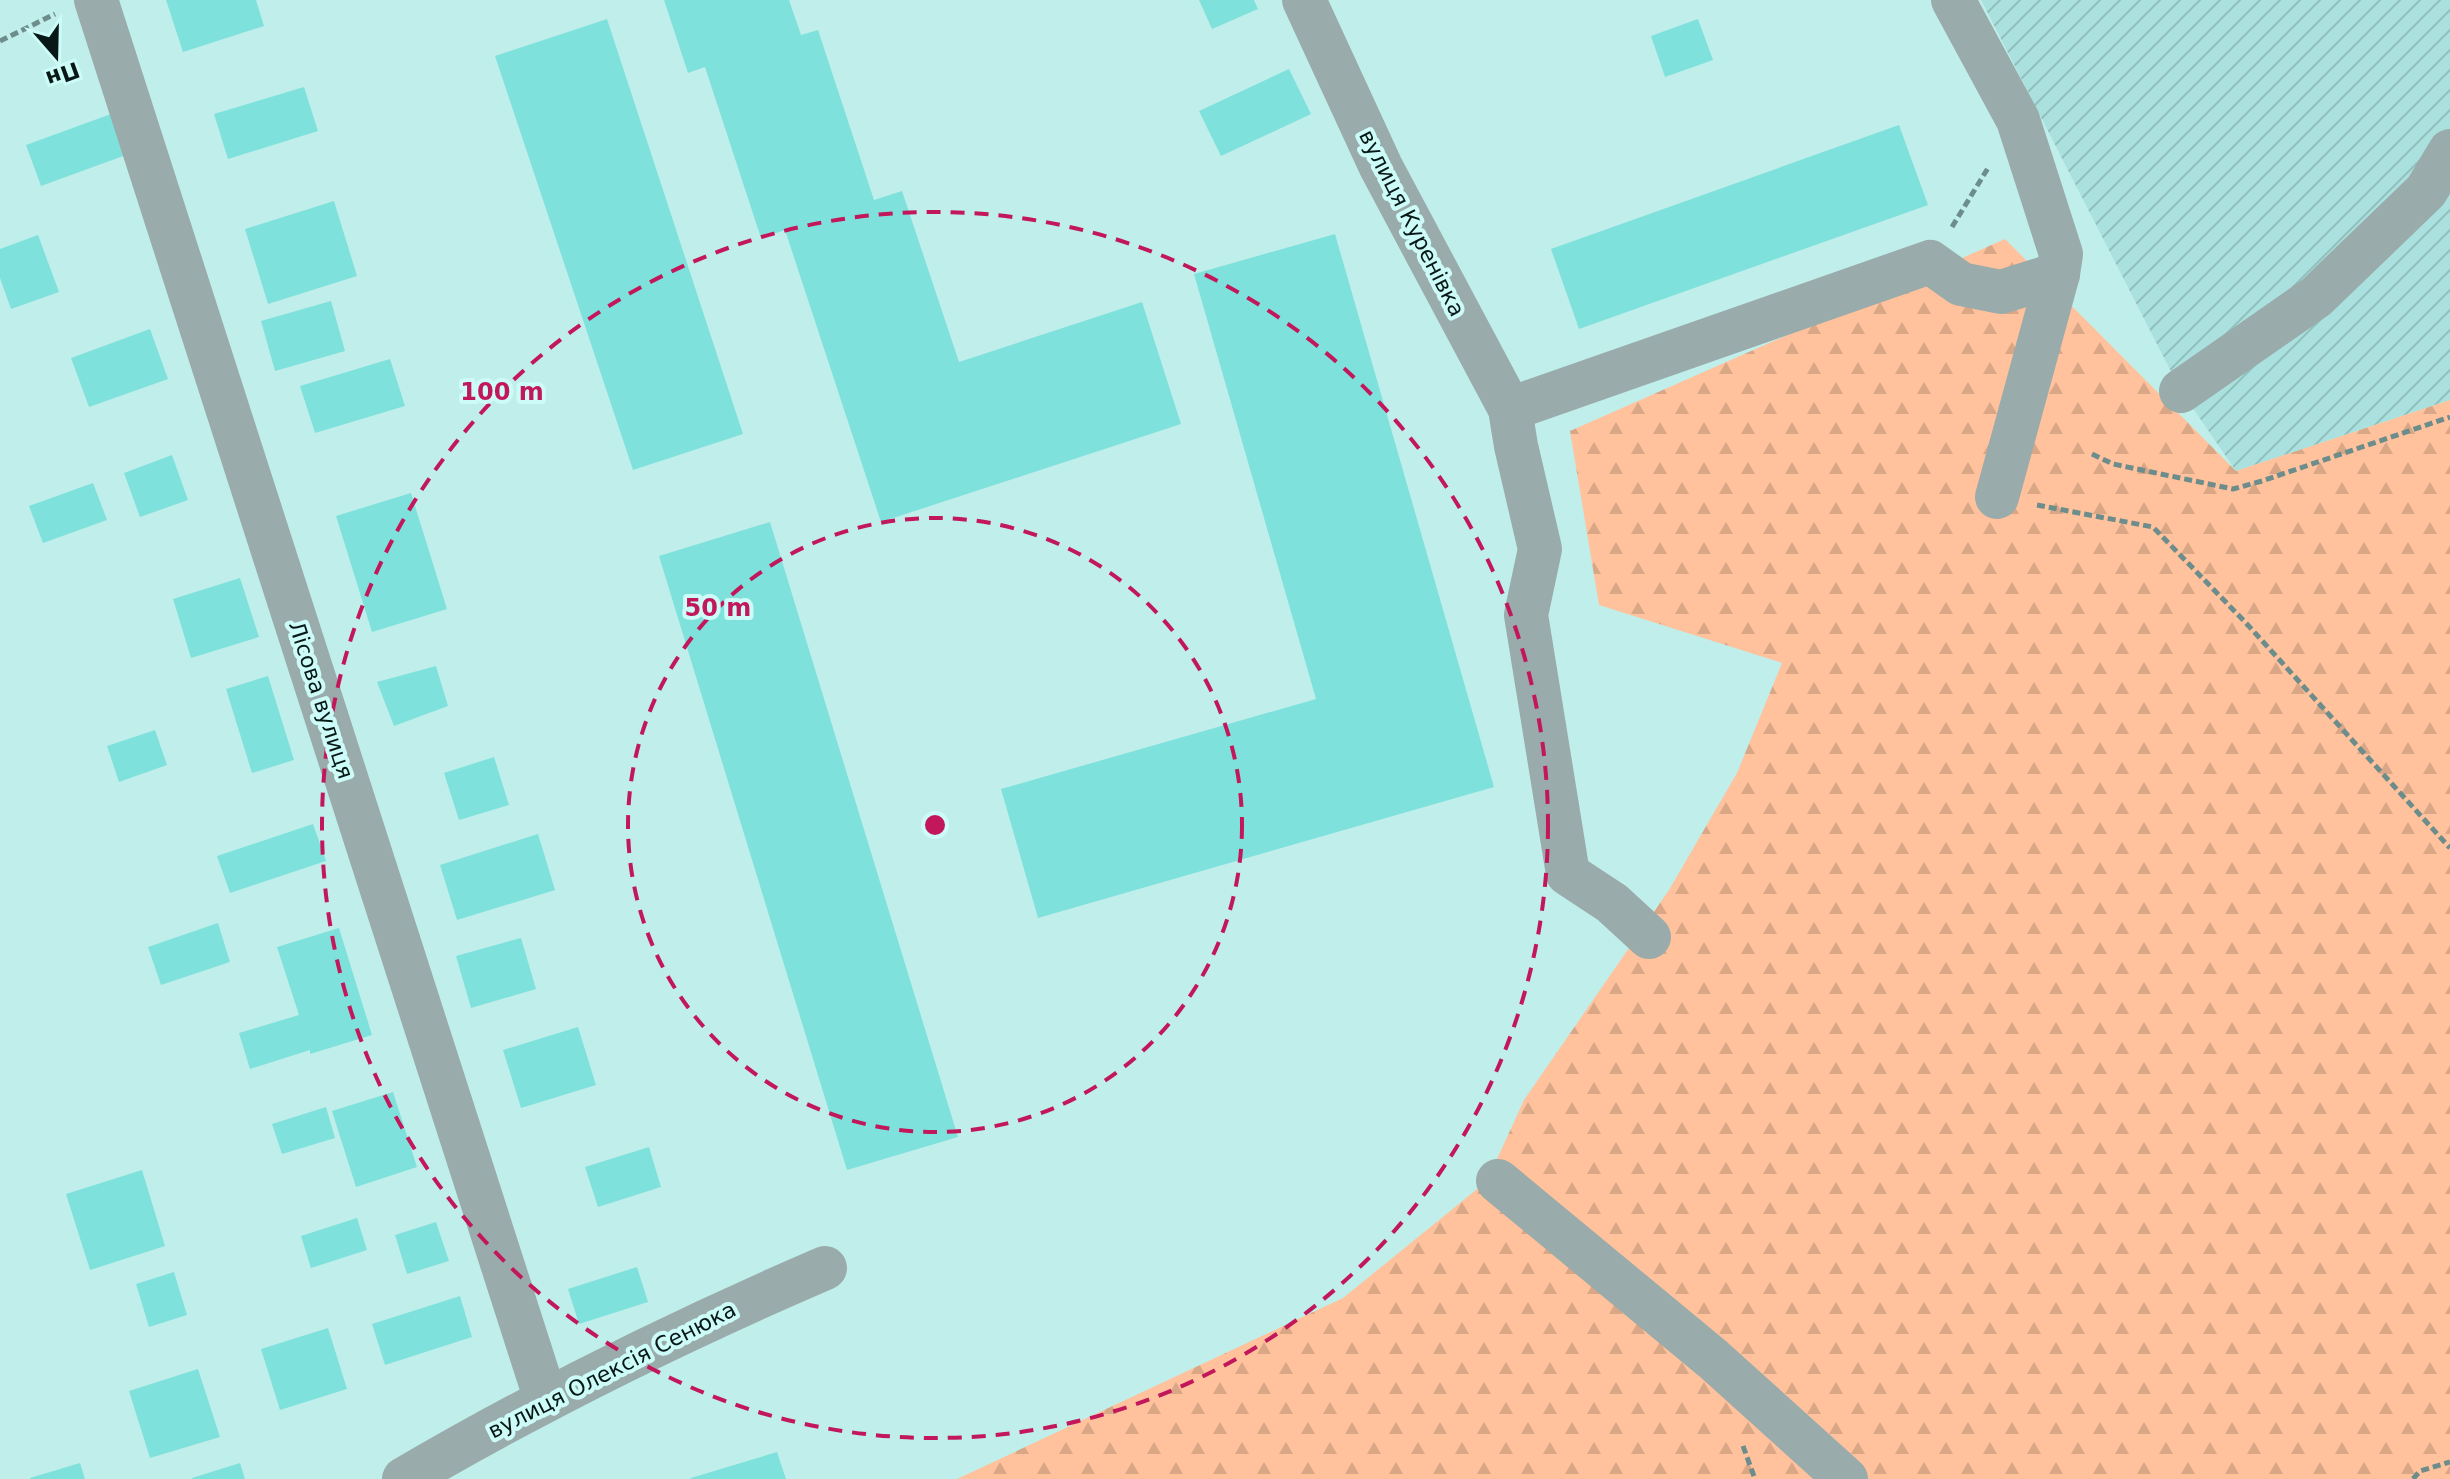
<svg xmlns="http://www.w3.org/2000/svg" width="2450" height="1479" font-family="'DejaVu Sans',sans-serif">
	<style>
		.industrial { fill: url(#industrial-furrows) }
		.forest { fill: url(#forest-firs) }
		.building { fill: #7fe1dc }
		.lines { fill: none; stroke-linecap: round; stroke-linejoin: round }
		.path { stroke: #6c8d8b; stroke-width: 5; stroke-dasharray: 8 4; stroke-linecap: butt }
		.minor { stroke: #99abaa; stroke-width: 44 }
		.ring { fill: none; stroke: #c2185b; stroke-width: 4; stroke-dasharray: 14 10 }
		.labels { text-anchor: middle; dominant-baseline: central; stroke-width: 8; stroke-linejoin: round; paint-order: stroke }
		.street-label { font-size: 22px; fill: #071817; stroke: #cdfbf8 }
		.centre { fill: #c2185b; stroke: #cdfbf8; stroke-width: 4 }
		.ring-label { font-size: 24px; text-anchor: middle; font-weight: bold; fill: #c2185b; stroke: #cdfbf8; stroke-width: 8; stroke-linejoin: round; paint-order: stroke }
	</style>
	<defs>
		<pattern id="industrial-furrows" width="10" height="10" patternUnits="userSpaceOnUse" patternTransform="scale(2)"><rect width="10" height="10" fill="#aae1de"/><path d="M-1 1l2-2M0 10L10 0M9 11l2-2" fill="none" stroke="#91c0be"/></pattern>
		<pattern id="forest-firs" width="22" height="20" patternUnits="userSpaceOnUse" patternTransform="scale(2)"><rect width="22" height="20" fill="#ffc29c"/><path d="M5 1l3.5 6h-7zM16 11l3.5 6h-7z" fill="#d9a686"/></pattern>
	</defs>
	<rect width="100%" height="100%" fill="#c0eeeb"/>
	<!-- industrial -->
	<polygon class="industrial" points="1981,0 2450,0 2450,400 2236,471 2181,391"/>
	<!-- forest -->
	<polygon class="forest" points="2005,239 2236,471 2450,400 2450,1479 957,1479 1343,1298 1487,1181 1524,1100 1669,890 1737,773 1782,663 1599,605 1570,431"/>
	<!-- building -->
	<g class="building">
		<polygon points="166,0 256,0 264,26 183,52"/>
		<polygon points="664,0 789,0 801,35 818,30 874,200 902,191 959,362 1142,302 1181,424 881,522 785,230 761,238 705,67 688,73"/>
		<polygon points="1199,0 1254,0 1258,9 1212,29"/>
		<polygon points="607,19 743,434 633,470 495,56"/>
		<polygon points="1698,19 1713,60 1665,77 1651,36"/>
		<polygon points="1289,69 1311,114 1221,156 1199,111"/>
		<polygon points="304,87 318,131 228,159 214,114"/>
		<polygon points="111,114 126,155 41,186 26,145"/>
		<polygon points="1899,125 1928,205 1579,329 1551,249"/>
		<polygon points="334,201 357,276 268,304 245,229"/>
		<polygon points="1335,234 1494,787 1038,918 1001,789 1316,699 1194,274"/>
		<polygon points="38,235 59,292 11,309 0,278 0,249"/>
		<polygon points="331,301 345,351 275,371 261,321"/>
		<polygon points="150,329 168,379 89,407 71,358"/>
		<polygon points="390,359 405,406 315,433 300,386"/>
		<polygon points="172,455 188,500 140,517 124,473"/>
		<polygon points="93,483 107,520 43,543 29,506"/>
		<polygon points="411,493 447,609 372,632 336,516"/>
		<polygon points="770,522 958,1137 847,1170 659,556"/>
		<polygon points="240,578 259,637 191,658 173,599"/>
		<polygon points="436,666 448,706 394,726 377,682"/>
		<polygon points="268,676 294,760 252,773 226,689"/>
		<polygon points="155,730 167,765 119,782 107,746"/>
		<polygon points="494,757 509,805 459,820 444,773"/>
		<polygon points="313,824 326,861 230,893 217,856"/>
		<polygon points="538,834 555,890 457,920 440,865"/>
		<polygon points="218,923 230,962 161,985 148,947"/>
		<polygon points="339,928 372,1035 310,1054 310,1050 250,1069 239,1033 299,1015 277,947"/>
		<polygon points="521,938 536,989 471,1008 456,956"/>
		<polygon points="578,1027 596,1085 521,1108 503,1050"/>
		<polygon points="393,1092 417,1167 356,1187 332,1111"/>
		<polygon points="326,1107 335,1138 282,1154 272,1124"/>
		<polygon points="649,1147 661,1187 598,1207 585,1167"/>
		<polygon points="142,1170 165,1246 90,1270 66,1194"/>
		<polygon points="357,1218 367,1250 311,1268 301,1236"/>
		<polygon points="436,1222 449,1261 407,1274 395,1235"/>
		<polygon points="637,1267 648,1302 579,1324 568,1289"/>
		<polygon points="174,1272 187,1315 149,1327 136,1284"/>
		<polygon points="460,1296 472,1337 385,1365 372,1324"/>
		<polygon points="328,1328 347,1389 280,1410 261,1349"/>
		<polygon points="198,1369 220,1437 150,1458 129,1391"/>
		<polygon points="777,1452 786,1479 691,1479 691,1478"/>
		<polygon points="80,1463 85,1479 30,1479 30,1478"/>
		<polygon points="240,1463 245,1479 192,1479 192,1478"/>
	</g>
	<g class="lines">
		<!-- path -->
		<g class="path">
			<polyline points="0,41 55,14"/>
			<polyline points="1952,227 1988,168"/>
			<polyline points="2092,454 2113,464 2233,489 2262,481 2450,417"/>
			<polyline points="2037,505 2153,527 2246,623 2450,848"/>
			<polyline points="1743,1446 1755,1479"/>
			<polyline points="2413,1479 2420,1471 2450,1462"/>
		</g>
		<!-- minor -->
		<g class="minor">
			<polyline points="96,0 546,1400"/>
			<polyline points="1304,0 1381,167 1510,409 1516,446 1540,549 1526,615 1568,874 1612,903 1649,937"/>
			<polyline points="1953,0 2018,120 2061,254 2058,274 1997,497"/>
			<polyline points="2181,391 2316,297 2426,191 2450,151"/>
			<polyline points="1510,409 1930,262 1961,284 2001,292 2058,274"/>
			<polyline points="1498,1181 1713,1359 1846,1479"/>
			<path d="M404 1479C539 1400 681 1330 825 1268"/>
		</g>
	</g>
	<!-- distance rings -->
	<g class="ring">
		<circle cx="935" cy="825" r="307"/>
		<circle cx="935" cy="825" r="613"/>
	</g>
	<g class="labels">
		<!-- street labels -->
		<g class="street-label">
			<text transform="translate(1412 223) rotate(63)">вулиця Куренівка</text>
			<text transform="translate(321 700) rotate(72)">Лісова вулиця</text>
			<text transform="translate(612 1370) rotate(-27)">вулиця Олексія Сенюка</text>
		</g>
	</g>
	<circle cx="935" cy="825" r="12" class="centre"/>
	<g class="ring-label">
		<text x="502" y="400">100 m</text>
		<text x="718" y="616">50 m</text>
	</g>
	<!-- north arrow -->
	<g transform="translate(56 56) rotate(160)" stroke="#cdfbf8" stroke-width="6" paint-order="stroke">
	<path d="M0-6L14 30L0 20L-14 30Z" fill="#071817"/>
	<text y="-12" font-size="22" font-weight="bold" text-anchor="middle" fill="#071817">Пн</text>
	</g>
</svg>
